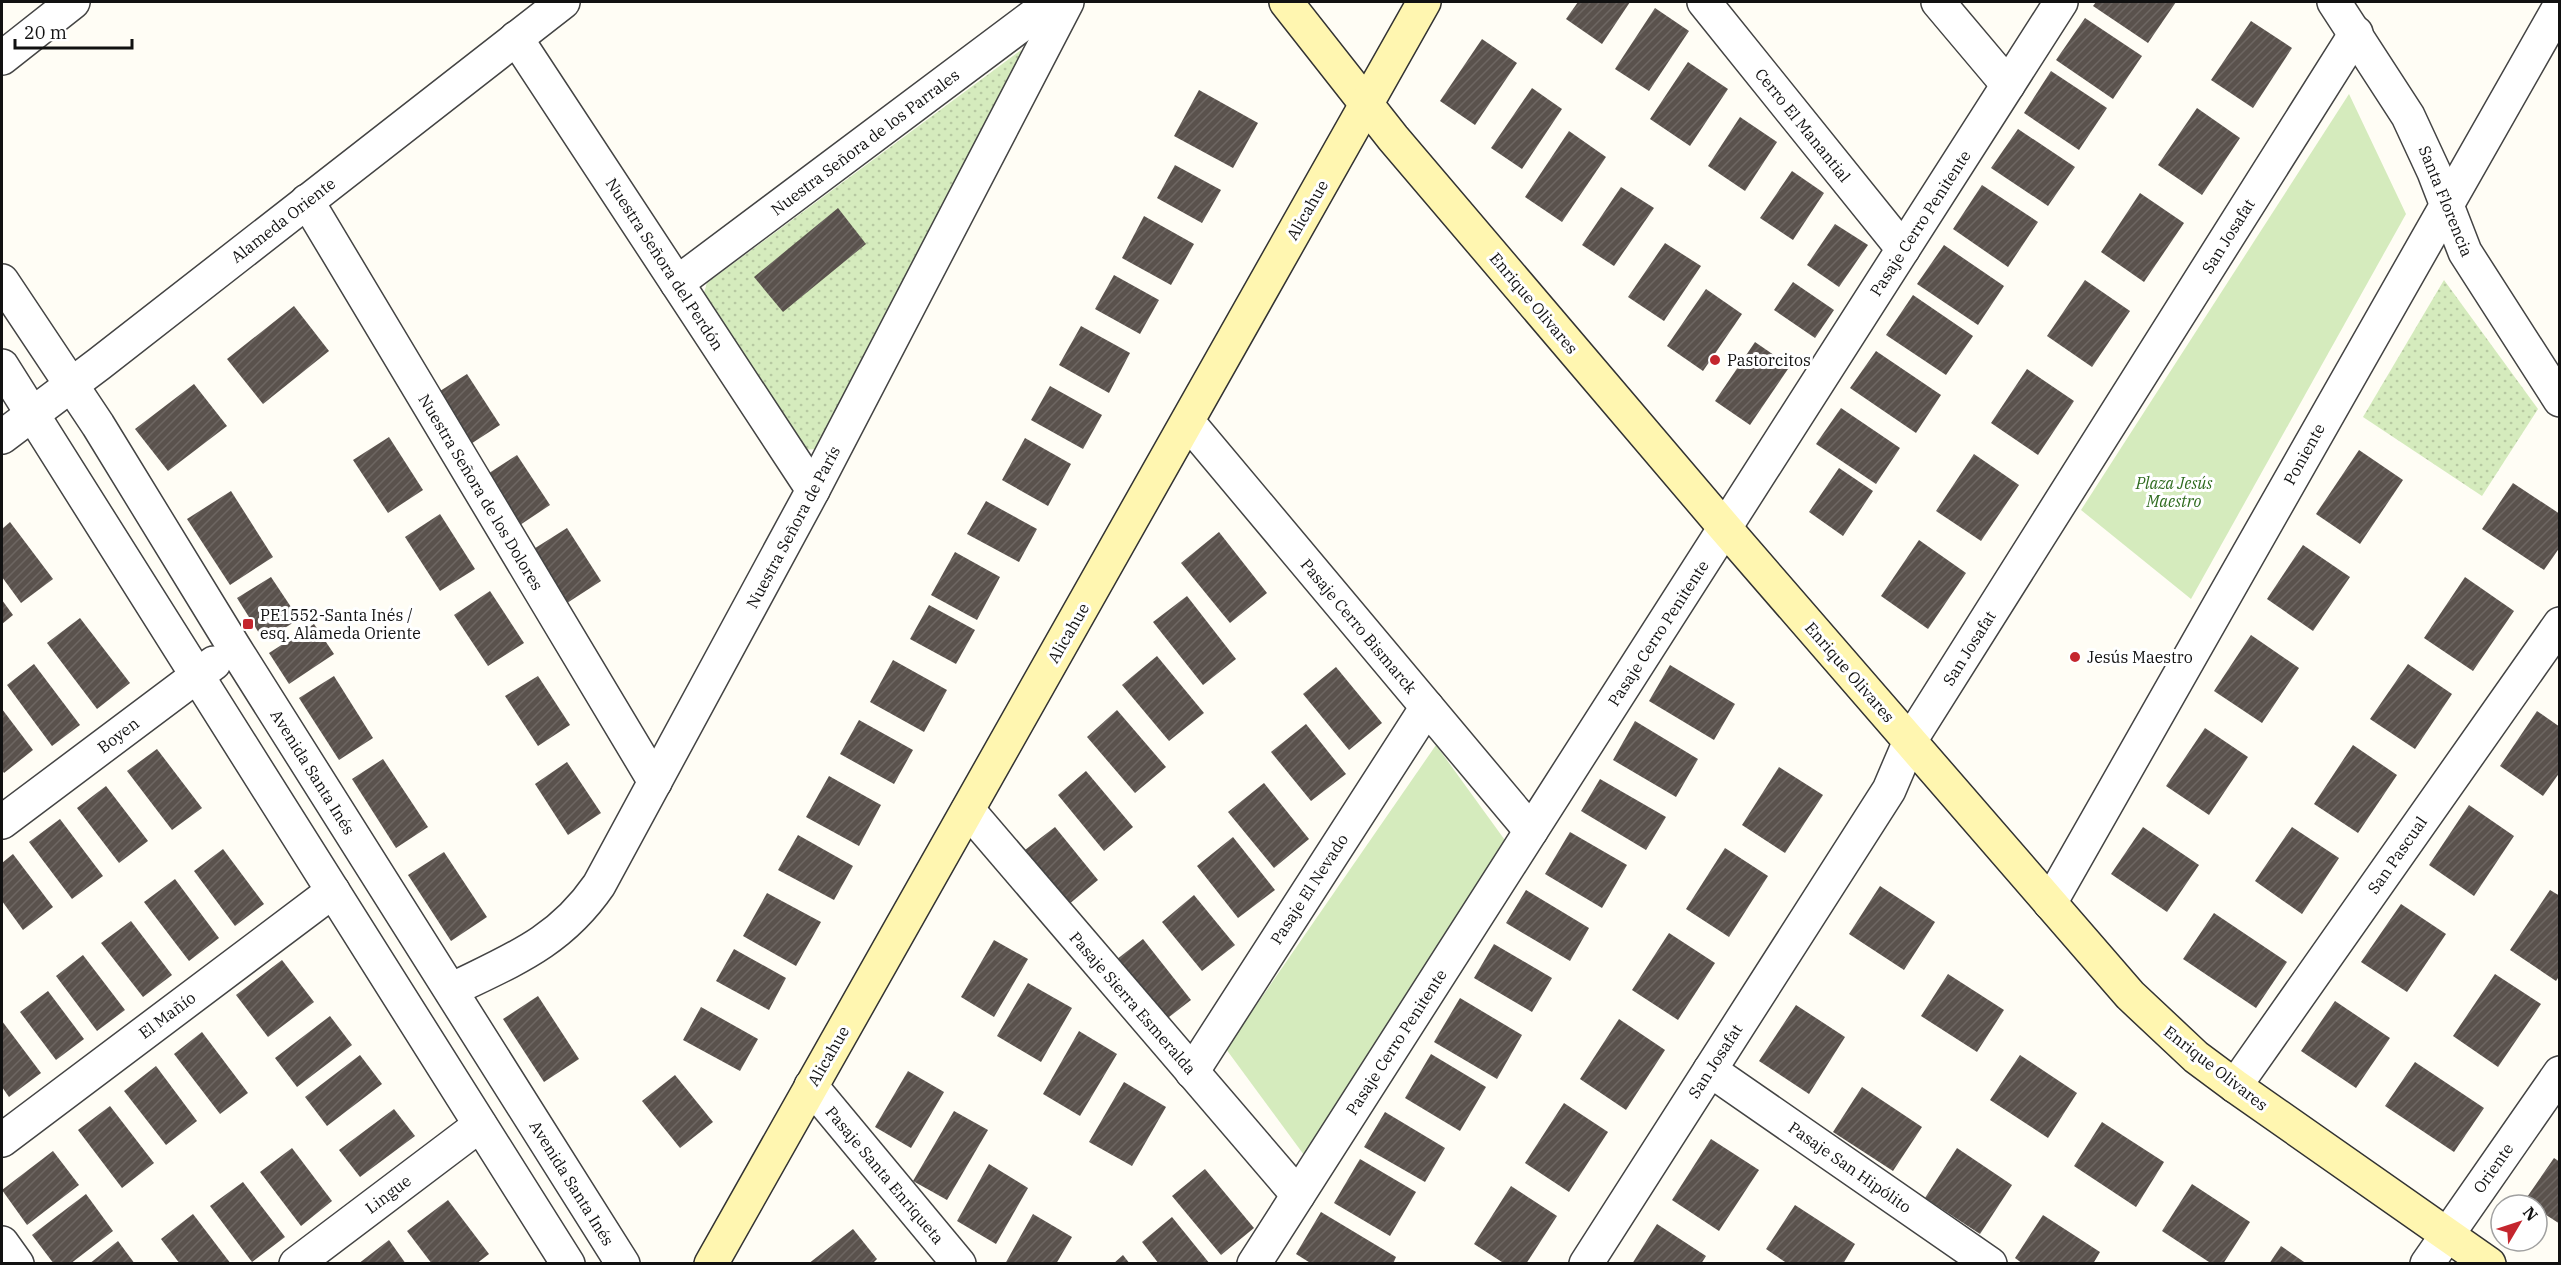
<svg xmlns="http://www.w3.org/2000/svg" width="2561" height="1265" font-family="'IBM Plex Serif',serif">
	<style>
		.grass { fill: url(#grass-dots) }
		.park { fill: #d5ebbd }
		.building { fill: url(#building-hatch) }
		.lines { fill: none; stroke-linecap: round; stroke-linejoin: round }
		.street-casing { stroke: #444; stroke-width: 36 }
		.secondary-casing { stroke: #333; stroke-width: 36 }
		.street { stroke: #fff; stroke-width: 33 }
		.secondary { stroke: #fff6b0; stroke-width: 33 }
		.poi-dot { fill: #c4262e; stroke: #fff; stroke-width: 2 }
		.labels { text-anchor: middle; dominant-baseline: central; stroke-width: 6; stroke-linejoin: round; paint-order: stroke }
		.street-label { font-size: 16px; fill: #111; stroke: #fff }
		.poi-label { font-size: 16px; fill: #111; stroke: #fff; text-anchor: start }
		.park-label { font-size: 16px; font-style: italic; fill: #2f6b1f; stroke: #fff }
	</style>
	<defs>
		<pattern id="grass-dots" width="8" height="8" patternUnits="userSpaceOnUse" patternTransform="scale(1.5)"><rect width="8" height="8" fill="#d5ebbd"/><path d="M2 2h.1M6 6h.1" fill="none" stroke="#b6c8a1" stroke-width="1.8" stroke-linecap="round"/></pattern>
		<pattern id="building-hatch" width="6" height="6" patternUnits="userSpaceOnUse" patternTransform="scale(1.5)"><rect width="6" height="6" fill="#5a524d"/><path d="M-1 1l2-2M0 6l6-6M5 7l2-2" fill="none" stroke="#6d6662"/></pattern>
	</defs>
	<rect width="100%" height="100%" fill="#fffdf5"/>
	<!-- grass -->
	<g class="grass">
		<polygon points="1021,50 1026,63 817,449 800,450 702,299 707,283"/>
		<polygon points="2444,280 2538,409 2482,496 2363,417"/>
	</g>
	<!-- park -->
	<g class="park">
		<polygon points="2349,94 2406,214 2191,599 2081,510"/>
		<polygon points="1436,745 1507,843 1304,1155 1226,1049"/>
	</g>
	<!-- building -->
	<g class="building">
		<polygon points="1578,2 1630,2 1602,44 1566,19"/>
		<polygon points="2096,2 2176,2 2148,43 2093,6"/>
		<polygon points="1655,8 1689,31 1649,91 1615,69"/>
		<polygon points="2085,18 2142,56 2113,99 2056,60"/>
		<polygon points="2251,21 2292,48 2253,108 2211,80"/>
		<polygon points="1482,39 1517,63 1475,125 1440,101"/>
		<polygon points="1688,62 1728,89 1690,146 1650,119"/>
		<polygon points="2051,71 2107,108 2079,150 2024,113"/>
		<polygon points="1532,88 1562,109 1522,169 1491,148"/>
		<polygon points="1199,90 1258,123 1233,168 1174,136"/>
		<polygon points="2197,108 2240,138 2202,195 2158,165"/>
		<polygon points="1740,117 1777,142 1745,191 1708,166"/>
		<polygon points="2018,129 2075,167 2048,206 1991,168"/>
		<polygon points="1569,131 1606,157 1562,222 1525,197"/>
		<polygon points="1175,165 1221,190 1202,223 1157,198"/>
		<polygon points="1792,171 1824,193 1793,240 1760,218"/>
		<polygon points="1982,185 2038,222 2008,267 1953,229"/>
		<polygon points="1621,187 1654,208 1614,266 1582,245"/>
		<polygon points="2140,193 2184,223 2144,282 2101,252"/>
		<polygon points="838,208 866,244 783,312 754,277"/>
		<polygon points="1144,216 1194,244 1171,285 1122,258"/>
		<polygon points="1835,224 1868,245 1839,287 1807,265"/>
		<polygon points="1665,243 1701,266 1664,321 1628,297"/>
		<polygon points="1944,245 2004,286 1978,325 1917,284"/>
		<polygon points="1114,275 1159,300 1140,334 1095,309"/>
		<polygon points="2085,280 2130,311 2092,367 2047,336"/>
		<polygon points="1793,282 1834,310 1815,338 1774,310"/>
		<polygon points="1706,289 1742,314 1703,371 1667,346"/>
		<polygon points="1913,295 1973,336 1946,375 1886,335"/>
		<polygon points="294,306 329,351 263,404 227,359"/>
		<polygon points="1081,326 1130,353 1109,393 1059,365"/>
		<polygon points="1755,342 1790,366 1750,425 1715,401"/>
		<polygon points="1876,351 1941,395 1916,433 1850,388"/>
		<polygon points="2027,369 2074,401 2038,455 1991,423"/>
		<polygon points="467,374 500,425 463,449 429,398"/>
		<polygon points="194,384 227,426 168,471 135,429"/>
		<polygon points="1050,386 1102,415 1083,449 1031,420"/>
		<polygon points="1841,408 1900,448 1876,484 1816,444"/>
		<polygon points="389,437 423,490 388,513 353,460"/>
		<polygon points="1025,438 1071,464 1048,506 1002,480"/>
		<polygon points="2359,450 2403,480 2360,544 2316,514"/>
		<polygon points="1974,454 2019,485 1981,541 1936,511"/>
		<polygon points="517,455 550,505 517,527 483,477"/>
		<polygon points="1839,468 1873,491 1843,536 1809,512"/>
		<polygon points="2513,483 2560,514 2560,547 2544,570 2482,529"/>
		<polygon points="231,491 273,557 230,585 187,519"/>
		<polygon points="986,501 1037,529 1019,562 967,534"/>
		<polygon points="440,514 475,569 440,591 405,537"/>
		<polygon points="10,522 53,579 21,603 2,577 2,529"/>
		<polygon points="567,528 601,581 564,605 529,552"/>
		<polygon points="1219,532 1267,593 1230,623 1181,563"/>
		<polygon points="1919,540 1966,573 1928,629 1881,596"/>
		<polygon points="2303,545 2350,577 2313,631 2267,599"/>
		<polygon points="955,552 1000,577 977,620 931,595"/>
		<polygon points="271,577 299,619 264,641 237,598"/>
		<polygon points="2465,577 2514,611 2473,671 2424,638"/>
		<polygon points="490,591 524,643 488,666 454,615"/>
		<polygon points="1187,596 1236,659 1203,685 1153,622"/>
		<polygon points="2,600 13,615 2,624"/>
		<polygon points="929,605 975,630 956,664 910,639"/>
		<polygon points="80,618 130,683 97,709 47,643"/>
		<polygon points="314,624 334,654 289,684 269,653"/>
		<polygon points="2251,635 2299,668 2262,723 2214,691"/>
		<polygon points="1157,656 1204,713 1169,741 1122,685"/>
		<polygon points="893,660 947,690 924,732 870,702"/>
		<polygon points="34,664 80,725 52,746 7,685"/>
		<polygon points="2408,664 2452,694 2415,749 2370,719"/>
		<polygon points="1670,665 1735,704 1714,740 1649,701"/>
		<polygon points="1336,667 1382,723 1349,750 1303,694"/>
		<polygon points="334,676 373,738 339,760 299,698"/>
		<polygon points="538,676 570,725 538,746 505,696"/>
		<polygon points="2,709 33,750 4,773 2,770"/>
		<polygon points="1117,710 1166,767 1135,793 1087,737"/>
		<polygon points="2537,711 2560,727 2560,772 2543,796 2500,766"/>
		<polygon points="859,720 913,750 894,784 840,754"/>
		<polygon points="1635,721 1698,759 1676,797 1613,760"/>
		<polygon points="1306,724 1346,774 1311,801 1271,752"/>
		<polygon points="2205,728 2248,757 2209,815 2166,786"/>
		<polygon points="2353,745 2397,775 2358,833 2314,804"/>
		<polygon points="157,749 202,808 172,830 127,771"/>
		<polygon points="383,759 428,827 396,848 352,779"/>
		<polygon points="567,762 601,813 568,835 535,784"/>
		<polygon points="1779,767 1823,795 1785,853 1742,825"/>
		<polygon points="1086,771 1133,827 1104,851 1058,795"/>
		<polygon points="829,776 881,805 859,846 806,817"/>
		<polygon points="1600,779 1666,817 1646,850 1581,811"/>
		<polygon points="1264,783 1309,839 1274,868 1228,812"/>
		<polygon points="106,786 148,841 119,863 77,808"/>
		<polygon points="2469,805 2514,836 2474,896 2429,865"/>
		<polygon points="60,819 103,876 72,899 29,842"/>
		<polygon points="1055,827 1098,880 1068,905 1025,850"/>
		<polygon points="2143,827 2199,865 2167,912 2111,874"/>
		<polygon points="2292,827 2339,858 2302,914 2255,881"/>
		<polygon points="1570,832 1627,865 1602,908 1545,874"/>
		<polygon points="798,835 853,866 834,900 778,870"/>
		<polygon points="1233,837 1275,890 1238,918 1197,866"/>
		<polygon points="1725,848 1768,876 1729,937 1686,909"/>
		<polygon points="223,849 264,904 235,926 194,871"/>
		<polygon points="444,852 487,917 451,941 408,875"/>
		<polygon points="13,854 53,907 23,930 2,901 2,863"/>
		<polygon points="175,879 219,938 189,961 144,902"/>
		<polygon points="1880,886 1935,922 1904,970 1849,934"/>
		<polygon points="1526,890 1589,928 1570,961 1506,923"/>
		<polygon points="2550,890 2560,896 2560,975 2556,981 2510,950"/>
		<polygon points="767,893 821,922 796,966 743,936"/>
		<polygon points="1194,895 1235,945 1202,971 1162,922"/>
		<polygon points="2401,904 2446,934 2407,992 2361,962"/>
		<polygon points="2214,913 2287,962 2256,1008 2183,959"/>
		<polygon points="131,921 172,975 143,997 101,943"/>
		<polygon points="1669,933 1715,963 1678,1020 1632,990"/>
		<polygon points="1143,939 1191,1000 1160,1024 1112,963"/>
		<polygon points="994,940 1028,959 994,1017 961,997"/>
		<polygon points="1494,944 1552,978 1532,1012 1474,978"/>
		<polygon points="734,949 786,978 769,1010 716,981"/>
		<polygon points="83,955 125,1010 97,1031 56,976"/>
		<polygon points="282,960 314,1002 268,1037 236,995"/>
		<polygon points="1948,974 2004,1010 1977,1052 1921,1016"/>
		<polygon points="2495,974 2541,1004 2498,1067 2453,1036"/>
		<polygon points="1028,983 1072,1008 1041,1062 997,1036"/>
		<polygon points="48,991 84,1039 56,1060 20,1012"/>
		<polygon points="538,996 579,1059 544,1082 503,1019"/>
		<polygon points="1460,998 1522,1035 1497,1079 1434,1042"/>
		<polygon points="2335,1001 2390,1038 2356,1088 2301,1051"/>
		<polygon points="1796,1005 1845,1037 1809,1094 1759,1061"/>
		<polygon points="701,1007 758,1039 740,1071 683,1040"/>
		<polygon points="330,1016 352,1045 297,1087 275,1058"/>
		<polygon points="1619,1019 1665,1050 1626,1110 1580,1079"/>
		<polygon points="2,1021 41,1073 9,1097 2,1087"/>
		<polygon points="1079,1031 1117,1054 1080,1116 1043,1094"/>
		<polygon points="202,1032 248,1093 220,1114 174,1054"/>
		<polygon points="1431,1054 1486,1087 1460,1131 1405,1098"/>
		<polygon points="360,1055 382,1084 327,1126 305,1097"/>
		<polygon points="2020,1055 2077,1093 2048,1138 1990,1100"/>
		<polygon points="2415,1062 2484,1108 2454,1152 2385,1106"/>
		<polygon points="156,1066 197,1121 166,1145 124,1091"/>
		<polygon points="908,1071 944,1092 911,1148 875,1127"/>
		<polygon points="675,1075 713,1122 680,1148 642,1101"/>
		<polygon points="1124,1082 1166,1107 1132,1166 1089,1142"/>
		<polygon points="1862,1087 1922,1127 1893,1171 1833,1132"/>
		<polygon points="1564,1103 1608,1132 1569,1192 1525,1163"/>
		<polygon points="110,1106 154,1163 122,1188 78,1130"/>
		<polygon points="394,1109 415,1136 360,1177 339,1150"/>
		<polygon points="954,1111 988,1130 947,1200 913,1181"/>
		<polygon points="1385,1112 1445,1148 1425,1182 1364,1147"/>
		<polygon points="2102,1122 2164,1162 2136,1207 2074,1166"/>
		<polygon points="1711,1139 1759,1170 1719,1231 1672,1200"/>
		<polygon points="292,1148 332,1201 301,1226 260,1172"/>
		<polygon points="1957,1148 2012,1185 1980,1234 1925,1198"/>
		<polygon points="53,1151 79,1185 27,1225 2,1190"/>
		<polygon points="2554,1158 2560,1162 2560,1224 2537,1209 2537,1205 2532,1205 2525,1200"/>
		<polygon points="1360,1159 1416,1192 1390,1236 1334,1203"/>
		<polygon points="989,1164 1028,1188 996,1244 957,1221"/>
		<polygon points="1205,1169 1254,1228 1221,1255 1172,1196"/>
		<polygon points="243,1182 285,1237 252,1262 210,1206"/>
		<polygon points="2192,1184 2250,1222 2223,1264 2212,1264 2162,1231"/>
		<polygon points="1511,1186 1557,1216 1526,1264 1505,1264 1474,1244"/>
		<polygon points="86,1194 113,1231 70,1264 54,1264 32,1235"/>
		<polygon points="448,1200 489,1254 476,1264 432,1264 407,1231"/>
		<polygon points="1795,1205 1855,1244 1843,1264 1788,1264 1766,1249"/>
		<polygon points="1321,1212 1396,1257 1393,1264 1312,1264 1296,1254"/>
		<polygon points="193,1214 231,1264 180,1264 161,1239"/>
		<polygon points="1033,1214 1072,1237 1056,1264 1005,1264"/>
		<polygon points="2043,1215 2100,1252 2093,1264 2023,1264 2015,1258"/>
		<polygon points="1172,1217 1210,1264 1159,1264 1142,1242"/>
		<polygon points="1657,1224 1706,1256 1701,1264 1632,1264"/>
		<polygon points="853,1229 877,1259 872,1264 808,1264"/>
		<polygon points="389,1240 406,1264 358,1264"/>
		<polygon points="118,1241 135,1264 89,1264"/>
		<polygon points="2281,1246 2307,1264 2269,1264"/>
		<polygon points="1123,1255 1130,1264 1113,1264"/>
	</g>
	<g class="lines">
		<!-- street casing -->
		<g class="street-casing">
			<g id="street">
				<polyline points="1704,2 1903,249"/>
				<polyline points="1938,2 2008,85"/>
				<polyline points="2334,2 2408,116 2434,172 2465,252 2560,400"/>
				<polyline points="516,38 813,490"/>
				<polyline points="2,58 73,2"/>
				<polyline points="307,201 655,782"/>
				<polyline points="2,281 98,425 234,647 623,1264"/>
				<polyline points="677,283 1052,2"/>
				<polyline points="2,366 568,1264"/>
				<polyline points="1188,422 1531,831"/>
				<polyline points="2,437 99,364 563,2"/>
				<polyline points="968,810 1298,1195"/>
				<polyline points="2,822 214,663"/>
				<polyline points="2050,903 2560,6"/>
				<path d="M451 990C512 960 559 943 599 885L813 490 1067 2"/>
				<polyline points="1710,1070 1990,1264"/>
				<polyline points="1192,1072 1427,707"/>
				<polyline points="811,1086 959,1264"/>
				<polyline points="2235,1086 2560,624"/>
				<polyline points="2,1140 333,891"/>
				<polyline points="2,1243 17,1264"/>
				<polyline points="296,1264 480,1125"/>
				<polyline points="1254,1264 2061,2"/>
				<polyline points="1586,1264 1889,790 1910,741 2356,33"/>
				<polyline points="2427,1264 2560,1073"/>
			</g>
		</g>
		<!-- secondary casing -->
		<g class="secondary-casing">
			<g id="secondary">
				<polyline points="1286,2 1393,138 1725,528 2130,995 2196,1057 2235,1086 2489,1264"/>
				<polyline points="711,1264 1424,2"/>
			</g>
		</g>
		<!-- street -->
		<use href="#street" class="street"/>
		<!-- secondary -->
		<use href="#secondary" class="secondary"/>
	</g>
	<!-- markers -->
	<g class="poi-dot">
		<circle cx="1715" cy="360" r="6"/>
		<rect x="242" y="618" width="12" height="12" rx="3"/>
		<circle cx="2075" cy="657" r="6"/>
	</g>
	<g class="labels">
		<!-- street labels -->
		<g class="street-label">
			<text transform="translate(1803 125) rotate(51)">Cerro El Manantial</text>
			<text transform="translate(865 142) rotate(-37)">Nuestra Señora de los Parrales</text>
			<text transform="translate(2446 201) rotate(68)">Santa Florencia</text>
			<text transform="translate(1307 210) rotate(-60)">Alicahue</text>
			<text transform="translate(283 220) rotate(-38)">Alameda Oriente</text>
			<text transform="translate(1920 223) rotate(-57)">Pasaje Cerro Penitente</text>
			<text transform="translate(2228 236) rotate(-58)">San Josafat</text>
			<text transform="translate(665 264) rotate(57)">Nuestra Señora del Perdón</text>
			<text transform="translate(1534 303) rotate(50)">Enrique Olivares</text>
			<text transform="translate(2304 454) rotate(-61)">Poniente</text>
			<text transform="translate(481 492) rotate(59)">Nuestra Señora de los Dolores</text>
			<text transform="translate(793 527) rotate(-62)">Nuestra Señora de París</text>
			<text transform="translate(1359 626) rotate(50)">Pasaje Cerro Bismarck</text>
			<text transform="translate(1068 633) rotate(-60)">Alicahue</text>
			<text transform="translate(1658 633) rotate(-57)">Pasaje Cerro Penitente</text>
			<text transform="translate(1969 648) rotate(-58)">San Josafat</text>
			<text transform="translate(1850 672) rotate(49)">Enrique Olivares</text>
			<text transform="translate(118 735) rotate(-37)">Boyen</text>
			<text transform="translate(313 772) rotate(58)">Avenida Santa Inés</text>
			<text transform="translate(2397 855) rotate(-55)">San Pascual</text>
			<text transform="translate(1309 889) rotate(-57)">Pasaje El Nevado</text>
			<text transform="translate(1133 1003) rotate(49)">Pasaje Sierra Esmeralda</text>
			<text transform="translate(167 1015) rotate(-37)">El Mañío</text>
			<text transform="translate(1396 1042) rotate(-57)">Pasaje Cerro Penitente</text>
			<text transform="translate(828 1056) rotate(-60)">Alicahue</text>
			<text transform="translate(1715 1061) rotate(-57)">San Josafat</text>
			<text transform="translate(2216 1068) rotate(38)">Enrique Olivares</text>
			<text transform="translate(1850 1167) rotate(35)">Pasaje San Hipólito</text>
			<text transform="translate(2493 1168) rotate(-55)">Oriente</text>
			<text transform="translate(885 1175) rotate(50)">Pasaje Santa Enriqueta</text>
			<text transform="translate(572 1183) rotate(58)">Avenida Santa Inés</text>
			<text transform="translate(388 1194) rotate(-37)">Lingue</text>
		</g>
		<!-- poi labels -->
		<g class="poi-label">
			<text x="1727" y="360">Pastorcitos</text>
			<text x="260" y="615">PE1552-Santa Inés /<tspan x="260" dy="18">esq. Alameda Oriente</tspan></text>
			<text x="2087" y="657">Jesús Maestro</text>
		</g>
		<!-- park labels -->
		<g class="park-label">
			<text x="2174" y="483">Plaza Jesús<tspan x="2174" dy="18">Maestro</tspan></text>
		</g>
	</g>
	<!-- border -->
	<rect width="2561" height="1265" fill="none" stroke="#111111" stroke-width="6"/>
	<!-- north arrow -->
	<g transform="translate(2519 1223) rotate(51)"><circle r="28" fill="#ffffff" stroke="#a0a0a0" stroke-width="1.5"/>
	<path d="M0-4.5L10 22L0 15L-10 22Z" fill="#c4262e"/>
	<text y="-9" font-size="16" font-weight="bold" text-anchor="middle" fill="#111111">N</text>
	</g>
	<!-- scale -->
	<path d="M15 39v9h117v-9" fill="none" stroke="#111111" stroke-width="3"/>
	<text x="24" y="39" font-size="18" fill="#111111" stroke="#ffffff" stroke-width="4.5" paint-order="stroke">20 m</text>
</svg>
